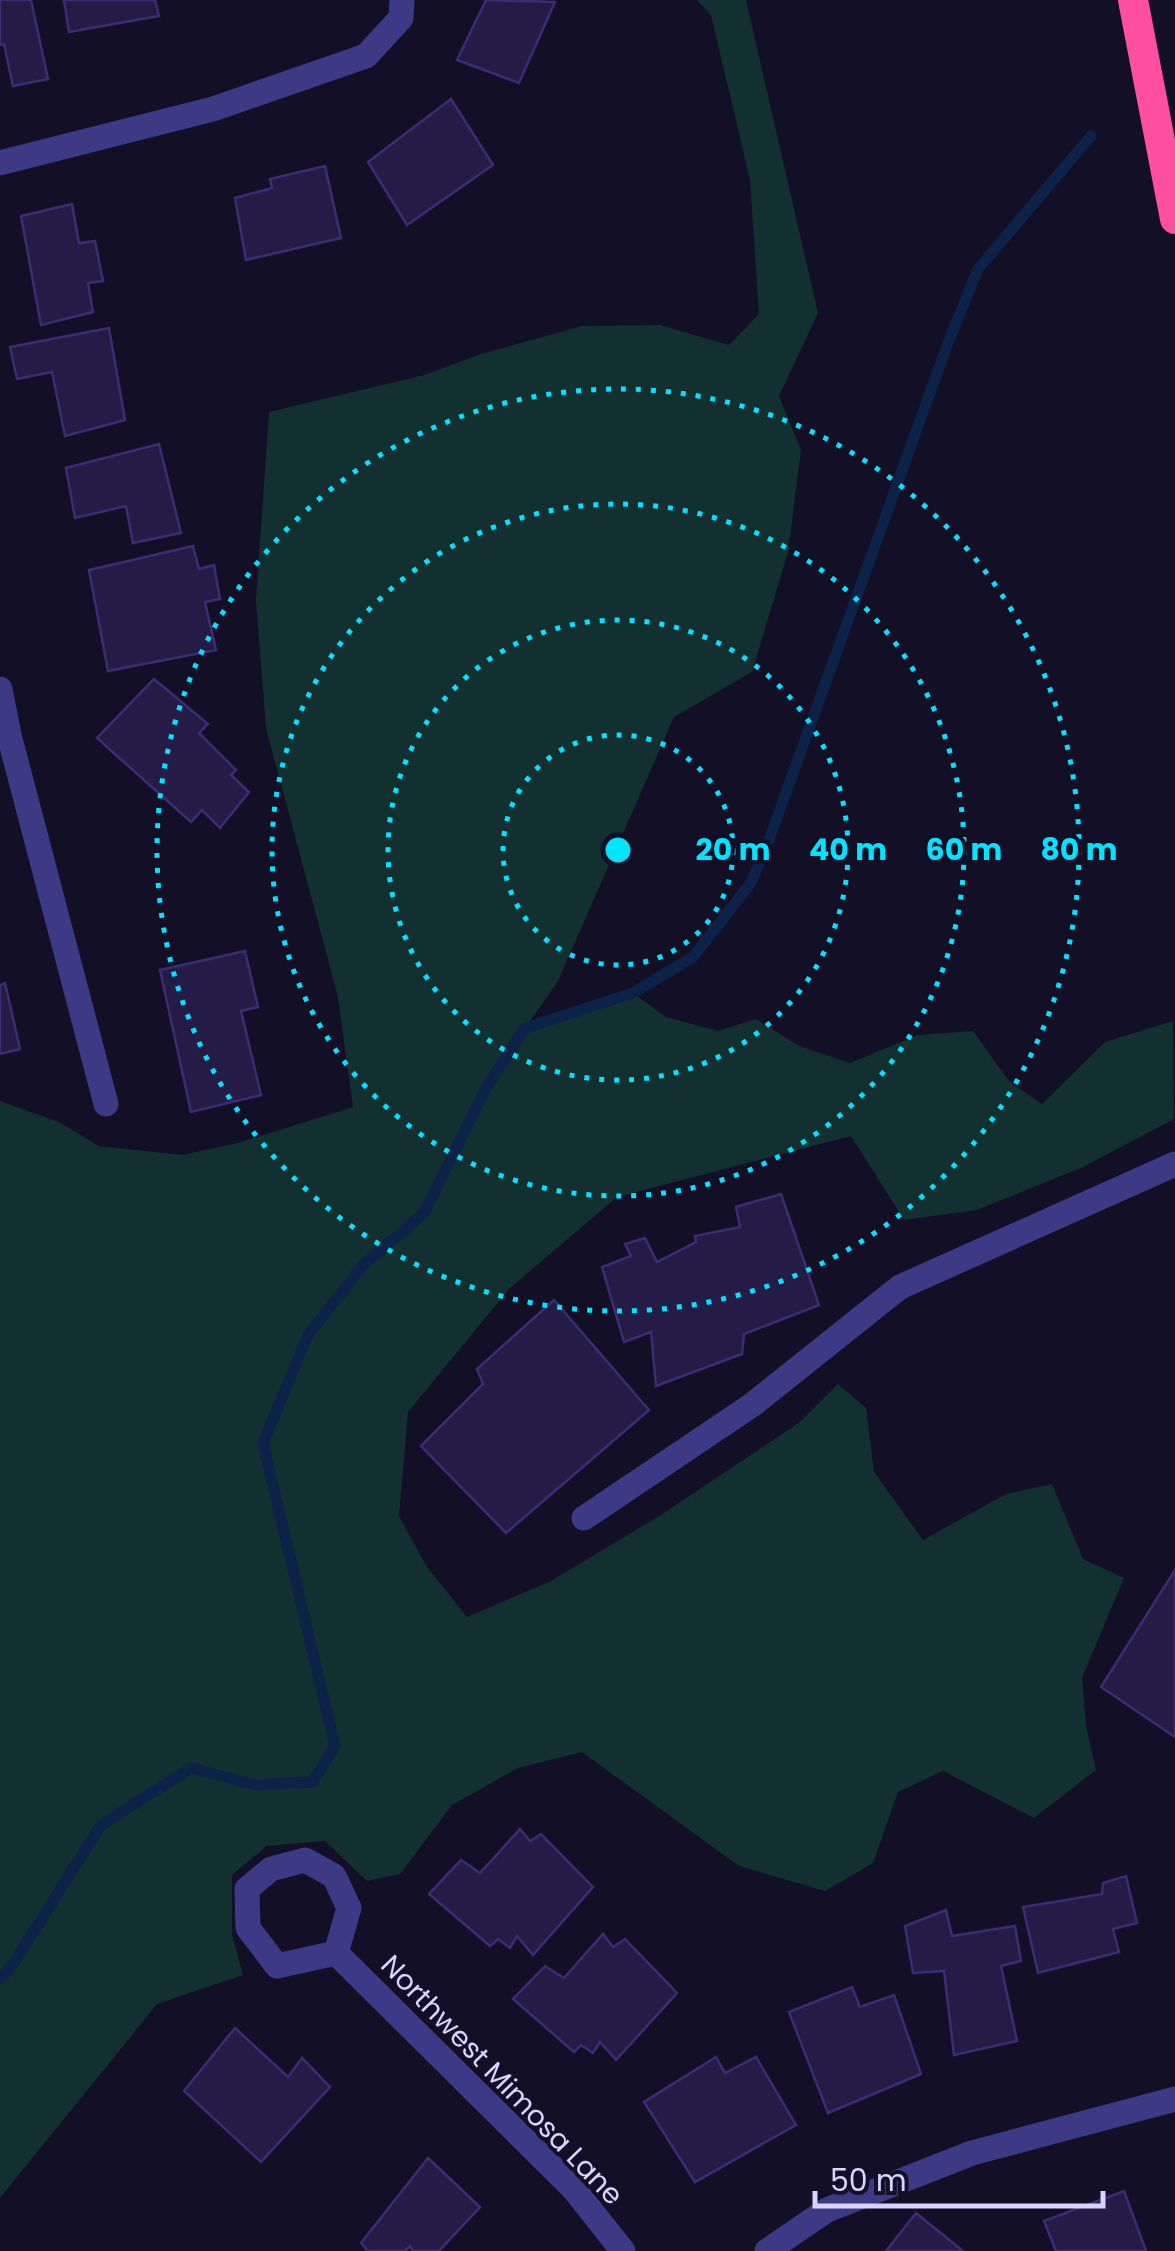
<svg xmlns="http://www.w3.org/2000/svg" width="1175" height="2251" font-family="Poppins,sans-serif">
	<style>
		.green { fill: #12302f }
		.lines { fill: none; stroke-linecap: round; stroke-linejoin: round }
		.stream { stroke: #0c2248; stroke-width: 11 }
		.building { fill: #241b47; stroke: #3b2d73; stroke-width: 2.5 }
		.minor { stroke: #3d3a85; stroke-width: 25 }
		.highway { stroke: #ff4fa3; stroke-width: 30 }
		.ring { fill: none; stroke: #00e5ff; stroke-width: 5; stroke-dasharray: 5 10 }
		.labels { text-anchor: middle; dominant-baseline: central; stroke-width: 8; stroke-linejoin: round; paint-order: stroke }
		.street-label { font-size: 28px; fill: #d9d4ff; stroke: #130f26 }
		.centre { fill: #00e5ff; stroke: #130f26; stroke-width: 5 }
		.ring-label { font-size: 30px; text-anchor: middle; font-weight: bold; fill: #00e5ff; stroke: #130f26; stroke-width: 8; stroke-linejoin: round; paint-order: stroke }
	</style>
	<rect width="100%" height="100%" fill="#130f26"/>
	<!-- green -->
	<polygon class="green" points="697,0 746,0 818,313 779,396 801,450 788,552 752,672 674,717 558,981 526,1027 633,993 666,1017 718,1031 756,1019 799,1046 850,1063 918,1035 973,1031 1009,1081 1042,1104 1105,1042 1173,1021 1174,1119 1083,1167 977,1210 904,1220 851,1136 617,1197 509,1289 408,1412 399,1516 427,1567 467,1617 551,1581 661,1515 800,1422 838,1384 866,1408 874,1472 923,1540 1006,1494 1052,1484 1083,1559 1124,1578 1082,1678 1086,1726 1096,1770 1034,1818 943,1771 898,1792 873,1863 825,1891 739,1866 582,1752 518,1768 452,1805 400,1874 367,1881 325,1841 267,1846 232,1875 232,1934 243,1975 157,2004 0,2198 0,1101 59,1122 99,1146 182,1155 238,1143 353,1107 338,997 266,728 256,600 269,412 424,375 481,354 582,326 660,325 729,345 759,314 750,180 711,15"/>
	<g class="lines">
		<!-- stream -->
		<polyline class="stream" points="0,1979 15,1961 101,1825 191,1768 255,1785 312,1782 335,1746 263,1443 308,1335 363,1265 424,1213 486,1088 525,1028 633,993 693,957 750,884 765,851 948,343 978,269 1091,136"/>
	</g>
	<!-- building -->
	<g class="building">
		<polygon points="0,0 31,0 48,79 13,86 4,44 0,45"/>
		<polygon points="64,0 155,0 159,16 69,32"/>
		<polygon points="486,0 555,2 519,83 457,60"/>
		<polygon points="451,99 493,165 407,225 368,162"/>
		<polygon points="325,166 341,238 246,260 235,198 272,188 270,179"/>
		<polygon points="72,204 79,243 95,241 103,281 88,283 93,312 41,325 21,216"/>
		<polygon points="109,328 125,420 65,436 52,372 17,379 10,347"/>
		<polygon points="159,444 181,533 133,543 126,506 75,518 66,468"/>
		<polygon points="193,546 199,569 214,565 220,599 205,602 216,650 108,671 89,570"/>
		<polygon points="154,679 208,724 199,733 236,770 231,775 249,792 220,828 202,810 191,822 97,738"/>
		<polygon points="245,951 258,1007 241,1011 261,1095 191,1112 160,970"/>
		<polygon points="5,983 20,1049 0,1054 0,985"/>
		<polygon points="781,1194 819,1305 744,1334 742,1354 656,1386 651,1332 624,1342 602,1267 631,1256 625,1244 645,1238 657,1262 696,1242 695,1236 740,1227 736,1207"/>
		<polygon points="554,1300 649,1410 506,1533 421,1446 483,1384 477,1369"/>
		<polygon points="1175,1570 1175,1737 1101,1687"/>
		<polygon points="520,1829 530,1841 541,1834 593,1887 533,1955 517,1936 510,1948 498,1939 490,1946 429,1894 461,1860 480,1873"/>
		<polygon points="1126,1876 1137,1923 1113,1929 1119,1952 1038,1973 1023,1907 1102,1894 1103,1883"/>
		<polygon points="946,1910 952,1936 1015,1926 1021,1961 1001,1966 1017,2041 954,2055 944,1971 913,1973 905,1926"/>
		<polygon points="603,1934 613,1947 625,1939 677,1993 616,2060 600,2042 593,2053 581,2045 574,2052 513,1999 545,1966 564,1978"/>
		<polygon points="852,1987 860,2007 894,1995 921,2074 828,2113 789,2012"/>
		<polygon points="235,2028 288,2077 302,2058 330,2087 261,2162 184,2091"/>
		<polygon points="716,2057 725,2073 756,2057 796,2125 695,2182 644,2102"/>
		<polygon points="428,2158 480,2207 439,2251 413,2251 410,2246 405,2251 368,2251 361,2243"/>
		<polygon points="1124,2191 1146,2251 1056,2251 1044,2221"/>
		<polygon points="916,2213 963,2251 886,2251"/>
	</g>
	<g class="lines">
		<!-- minor -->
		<g class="minor">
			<polyline points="0,163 213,109 366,56 401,18 402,0"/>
			<polyline points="0,689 9,735 106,1104"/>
			<polyline points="584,1518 752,1405 900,1287 1175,1164"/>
			<polygon points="305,1860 334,1876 349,1908 336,1953 277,1966 248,1928 247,1889 271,1869"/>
			<polyline points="336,1953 573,2188 623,2251"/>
			<polyline points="767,2251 827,2210 972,2153 1175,2099"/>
		</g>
		<!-- highway -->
		<polyline class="highway" points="1133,0 1175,219"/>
	</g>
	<!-- distance rings -->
	<g class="ring">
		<circle cx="618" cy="850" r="115"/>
		<circle cx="618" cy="850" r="230"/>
		<circle cx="618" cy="850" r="346"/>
		<circle cx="618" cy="850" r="461"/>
	</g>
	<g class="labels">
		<!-- street labels -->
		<g class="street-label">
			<text transform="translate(502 2080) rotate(46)">Northwest Mimosa Lane</text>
		</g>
	</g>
	<circle cx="618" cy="850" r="15" class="centre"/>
	<g class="ring-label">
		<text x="733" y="860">20 m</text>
		<text x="848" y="860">40 m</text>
		<text x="964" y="860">60 m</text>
		<text x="1079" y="860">80 m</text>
	</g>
	<!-- scale -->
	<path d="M815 2191v15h288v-15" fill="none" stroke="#d9d4ff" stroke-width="5"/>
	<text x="830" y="2191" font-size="30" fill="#d9d4ff" stroke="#130f26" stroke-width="8" paint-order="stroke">50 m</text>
</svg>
